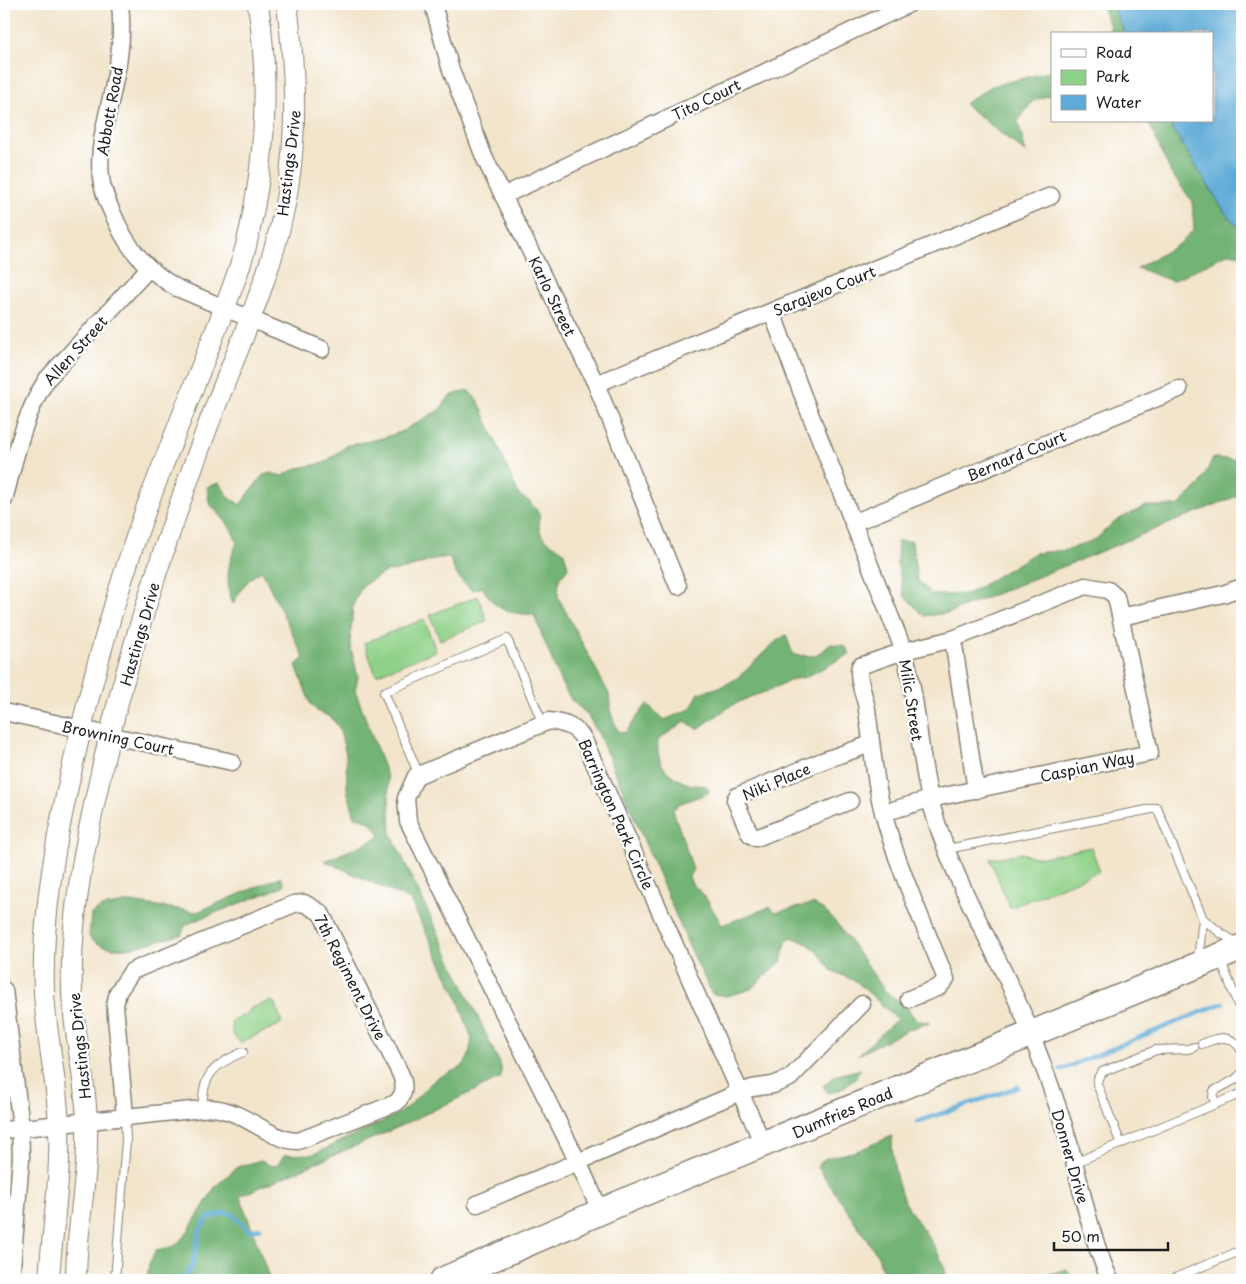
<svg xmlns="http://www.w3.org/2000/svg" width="1246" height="1284" font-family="'Playpen Sans',sans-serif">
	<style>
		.green { fill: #8fd188; stroke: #567652 }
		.forest { fill: #73b374; stroke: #486848 }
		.water { fill: #5eabd7; stroke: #3d647a }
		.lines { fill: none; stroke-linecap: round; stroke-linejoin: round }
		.stream { stroke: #5eabd7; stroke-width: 4.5 }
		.service-casing { stroke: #878074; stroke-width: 10 }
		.minor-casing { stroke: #878074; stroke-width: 19 }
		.tertiary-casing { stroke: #878074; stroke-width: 22 }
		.primary-casing { stroke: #878074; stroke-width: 28 }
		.service { stroke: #fff; stroke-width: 8 }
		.minor { stroke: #fff; stroke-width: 16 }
		.tertiary { stroke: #fff; stroke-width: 20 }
		.primary { stroke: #fff; stroke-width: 25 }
		.labels { text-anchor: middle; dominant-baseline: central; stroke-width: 5; stroke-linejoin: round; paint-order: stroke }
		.street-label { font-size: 15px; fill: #1c1c1c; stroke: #fff }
	</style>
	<rect width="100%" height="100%" fill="#fff"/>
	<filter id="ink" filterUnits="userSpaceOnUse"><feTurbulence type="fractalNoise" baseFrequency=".02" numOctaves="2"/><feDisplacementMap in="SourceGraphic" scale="10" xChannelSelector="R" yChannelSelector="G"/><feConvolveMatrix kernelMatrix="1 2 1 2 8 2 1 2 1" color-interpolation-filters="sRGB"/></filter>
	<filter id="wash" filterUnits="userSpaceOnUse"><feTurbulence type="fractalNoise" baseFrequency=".0096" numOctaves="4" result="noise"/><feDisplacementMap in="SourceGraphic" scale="20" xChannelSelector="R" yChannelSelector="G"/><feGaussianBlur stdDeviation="1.12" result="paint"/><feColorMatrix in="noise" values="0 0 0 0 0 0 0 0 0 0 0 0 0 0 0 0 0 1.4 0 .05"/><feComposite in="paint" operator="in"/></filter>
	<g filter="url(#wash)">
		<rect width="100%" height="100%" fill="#f2e5cc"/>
		<!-- green -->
		<g class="green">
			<polygon points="478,596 487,621 440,640 430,615"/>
			<polygon points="424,619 436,651 376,675 364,643"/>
			<polygon points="1091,847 1100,871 1010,908 990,859 1021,853 1035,857 1043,857"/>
			<path d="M271 1001 275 1003 282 1022 279 1025 241 1042C233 1038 230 1030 232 1021L247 1014 251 1008Z"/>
		</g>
		<!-- forest -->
		<g class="forest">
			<polygon points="1101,4 1112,4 1125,34 1109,34 1110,26"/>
			<polygon points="1052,71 1052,94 1033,101 1018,121 1026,153 964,104 992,86"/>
			<polygon points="1148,121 1168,121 1226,214 1236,225 1242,226 1242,255 1229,253 1172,281 1137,268 1181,243 1194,229 1192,201 1171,173"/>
			<path d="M468 390 478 400 519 495 530 502 540 515C535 538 548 540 564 552L568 568 559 579 558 597 609 694 611 714 618 731 625 733 647 704 664 720 690 709 699 693C708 690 720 688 729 683 751 671 764 647 786 635L793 655 816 656 831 644 845 646 850 654 806 677 789 680 771 690 750 697 729 707 698 729 685 721 658 740C658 746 657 752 659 757 663 775 688 788 704 785L709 789 708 793 679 804 673 810 693 869 689 877 692 884 704 895 722 925 770 907 776 912 813 904 824 910 839 926 885 991 906 1006 916 1020 930 1023 909 1029 858 1055 897 1019 857 982 831 970 821 956 808 944 792 937 786 942 781 962 751 989 727 996 712 994 689 946 599 735 587 714 572 701 561 683 534 615C506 613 497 611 482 587L472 590C460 581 454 573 450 558H439L405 569 385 572 362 586 353 605 350 644 358 677 355 690 388 779 391 833 501 1066V1078L392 1130 240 1196 270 1280H147L149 1264 156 1250 175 1246 187 1233 215 1187 237 1167 261 1160 271 1166 277 1165 284 1155 314 1154 392 1117 407 1108 435 1079 462 1067 468 1058 472 1040 457 996 410 900 325 861 380 837C375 824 369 819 355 817L347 790 346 754 339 728 331 717 318 712 310 703 296 665 304 658 262 571C249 576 239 592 233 604 225 582 227 564 237 543 231 524 221 517 209 503L207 487 219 483 230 498 240 505 263 475 271 473 282 476 298 468 324 463 348 445 379 439 401 432 439 410 450 396Z"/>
			<polygon points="1213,458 1242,460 1242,494 949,613 924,616 904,596 897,562 898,541 912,541 917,579 932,595 968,594 1035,553 1068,550 1096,539 1115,521 1146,506 1178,506 1201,483"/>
			<path d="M280 877 284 883 282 887 192 922 185 926 181 935C154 940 113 961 89 937L91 914 102 907 131 902 197 912Z"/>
			<path d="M861 1069C854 1082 843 1091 828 1093L823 1086 834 1076Z"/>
			<path d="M892 1136C892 1157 895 1180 904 1200 918 1226 943 1250 947 1280H885L878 1256 817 1166 826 1158 857 1151Z"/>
			<polygon points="1067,1269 1073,1280 1029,1280"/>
		</g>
		<!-- water -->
		<polygon class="water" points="1112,4 1242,4 1242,226 1236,225 1226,214 1168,121 1212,121 1212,34 1125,34"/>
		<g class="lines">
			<!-- stream -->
			<g class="stream">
				<polyline points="1060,1070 1223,1003"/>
				<polyline points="917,1122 1018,1087"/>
				<polyline points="181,1280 192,1268 200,1230 208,1218 224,1213 232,1214 249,1231 260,1228"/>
			</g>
		</g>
	</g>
	<g filter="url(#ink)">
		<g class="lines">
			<!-- service casing -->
			<g class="service-casing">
				<g id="service">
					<polyline points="419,775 384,692 507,639 543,724"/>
					<polyline points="947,849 1157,808 1203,919 1222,934 1239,944"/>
					<polyline points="1220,958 1242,1015"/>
					<polyline points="1198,959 1203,919"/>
					<path d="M1202 1044C1219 1037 1231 1033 1242 1051"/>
					<polyline points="1216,1104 1213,1097 1214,1091 1236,1079 1242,1073"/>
					<path d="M203 1108C201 1075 215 1064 243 1052"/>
					<polyline points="1121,1144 1097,1084 1098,1078 1102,1072 1156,1050 1188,1049 1194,1047"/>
					<polyline points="1074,1163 1242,1093"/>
					<polyline points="115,1280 126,1140 125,1116"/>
					<polyline points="1170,1280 1242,1250"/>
				</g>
			</g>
			<!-- minor casing -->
			<g class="minor-casing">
				<g id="minor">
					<path d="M120 4C123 30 120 58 114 84 108 116 97 144 101 178 103 194 111 210 118 225 131 253 150 272 177 288L322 349"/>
					<polyline points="433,4 450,67 484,157 596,384 678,586"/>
					<polyline points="503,196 909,4"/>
					<path d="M772 312 801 391 904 651C919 703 918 758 933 810 955 888 1003 960 1032 1036 1045 1071 1059 1106 1069 1143 1082 1189 1090 1236 1110 1280"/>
					<polyline points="596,384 1051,196"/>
					<path d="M4 500C15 459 23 416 47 379L148 269"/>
					<polyline points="853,523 1179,389"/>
					<polyline points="1121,617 1223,594 1242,587"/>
					<polyline points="953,639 976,790"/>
					<polyline points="4,712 232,762"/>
					<polyline points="850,801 756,838 750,834 735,800 737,796 822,761 871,744"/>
					<path d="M883 813 930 799 1150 753 1116 597 1108 590 1085 586 953 639 904 651 860 666C856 678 866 698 867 710 872 744 874 779 883 812 898 869 924 924 946 979L939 987 909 999"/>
					<polyline points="4,990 20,1119 21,1158 11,1280"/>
					<path d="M4 1130 211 1108C245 1110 270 1141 298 1141L396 1103C405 1094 405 1086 401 1075L321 913 304 903 294 904 132 971 118 992 115 1005 125 1116"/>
					<path d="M763 1144 740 1092 584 740C576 726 564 723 549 721L416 776 406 798 408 821 578 1162 740 1092 752 1088 773 1085 790 1078 862 1004"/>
					<polyline points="477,1204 578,1162 601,1212"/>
				</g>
			</g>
			<!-- tertiary casing -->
			<g class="tertiary-casing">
				<g id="tertiary">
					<path d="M49 1280C52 1230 61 1180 59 1129 58 1083 46 1038 44 992 42 932 50 874 62 815 84 708 112 601 150 498 170 447 190 396 210 345 223 312 237 279 246 246 265 167 270 84 258 4"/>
					<path d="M76 1280C76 1228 89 1176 87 1123 86 1079 74 1036 72 992 69 907 90 821 109 738 134 634 169 531 206 431 235 353 273 276 287 194 298 130 295 68 287 4"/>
				</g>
			</g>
			<!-- primary casing -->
			<g class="primary-casing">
				<polyline id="primary" points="443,1280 632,1198 1242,947"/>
			</g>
			<!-- service -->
			<use href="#service" class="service"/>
			<!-- minor -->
			<use href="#minor" class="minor"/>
			<!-- tertiary -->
			<use href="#tertiary" class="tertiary"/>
			<!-- primary -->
			<use href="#primary" class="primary"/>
		</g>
	</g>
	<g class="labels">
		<!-- street labels -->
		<g class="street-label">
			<text transform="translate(706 99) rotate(-26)">Tito Court</text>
			<text transform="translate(109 111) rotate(-80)">Abbott Road</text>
			<text transform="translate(288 163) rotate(-83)">Hastings Drive</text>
			<text transform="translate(824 290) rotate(-22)">Sarajevo Court</text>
			<text transform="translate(553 296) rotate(64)">Karlo Street</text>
			<text transform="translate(75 350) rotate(-48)">Allen Street</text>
			<text transform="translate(1016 455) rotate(-23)">Bernard Court</text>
			<text transform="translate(139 634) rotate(-74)">Hastings Drive</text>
			<text transform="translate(912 700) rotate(81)">Milic Street</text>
			<text transform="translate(118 737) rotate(12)">Browning Court</text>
			<text transform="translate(1087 766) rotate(-12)">Caspian Way</text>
			<text transform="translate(776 781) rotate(-23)">Niki Place</text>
			<text transform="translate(617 814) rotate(66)">Barrington Park Circle</text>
			<text transform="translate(351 977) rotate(63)">7th Regiment Drive</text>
			<text transform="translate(79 1046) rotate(-96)">Hastings Drive</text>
			<text transform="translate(842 1112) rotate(-23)">Dumfries Road</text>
			<text transform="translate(1071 1156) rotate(74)">Donner Drive</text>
		</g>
	</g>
	<!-- margin -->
	<rect width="1246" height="1284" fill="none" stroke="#fff" stroke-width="20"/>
	<!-- legend -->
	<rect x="1051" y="32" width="162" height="90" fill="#ffffff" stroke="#a4a4a4"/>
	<rect x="1061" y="49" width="25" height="8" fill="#ffffff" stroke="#a4a4a4"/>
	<text x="1096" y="58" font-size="15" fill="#1c1c1c">Road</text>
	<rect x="1061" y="70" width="25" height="15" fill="#8fd188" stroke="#a4a4a4"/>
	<text x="1096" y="82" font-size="15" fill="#1c1c1c">Park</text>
	<rect x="1061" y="95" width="25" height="15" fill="#5eabd7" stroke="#a4a4a4"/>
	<text x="1096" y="108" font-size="15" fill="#1c1c1c">Water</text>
	<!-- scale -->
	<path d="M1054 1242v8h114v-8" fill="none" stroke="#1c1c1c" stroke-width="2.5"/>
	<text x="1061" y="1242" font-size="15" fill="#1c1c1c" stroke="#ffffff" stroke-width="4" paint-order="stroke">50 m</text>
</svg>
